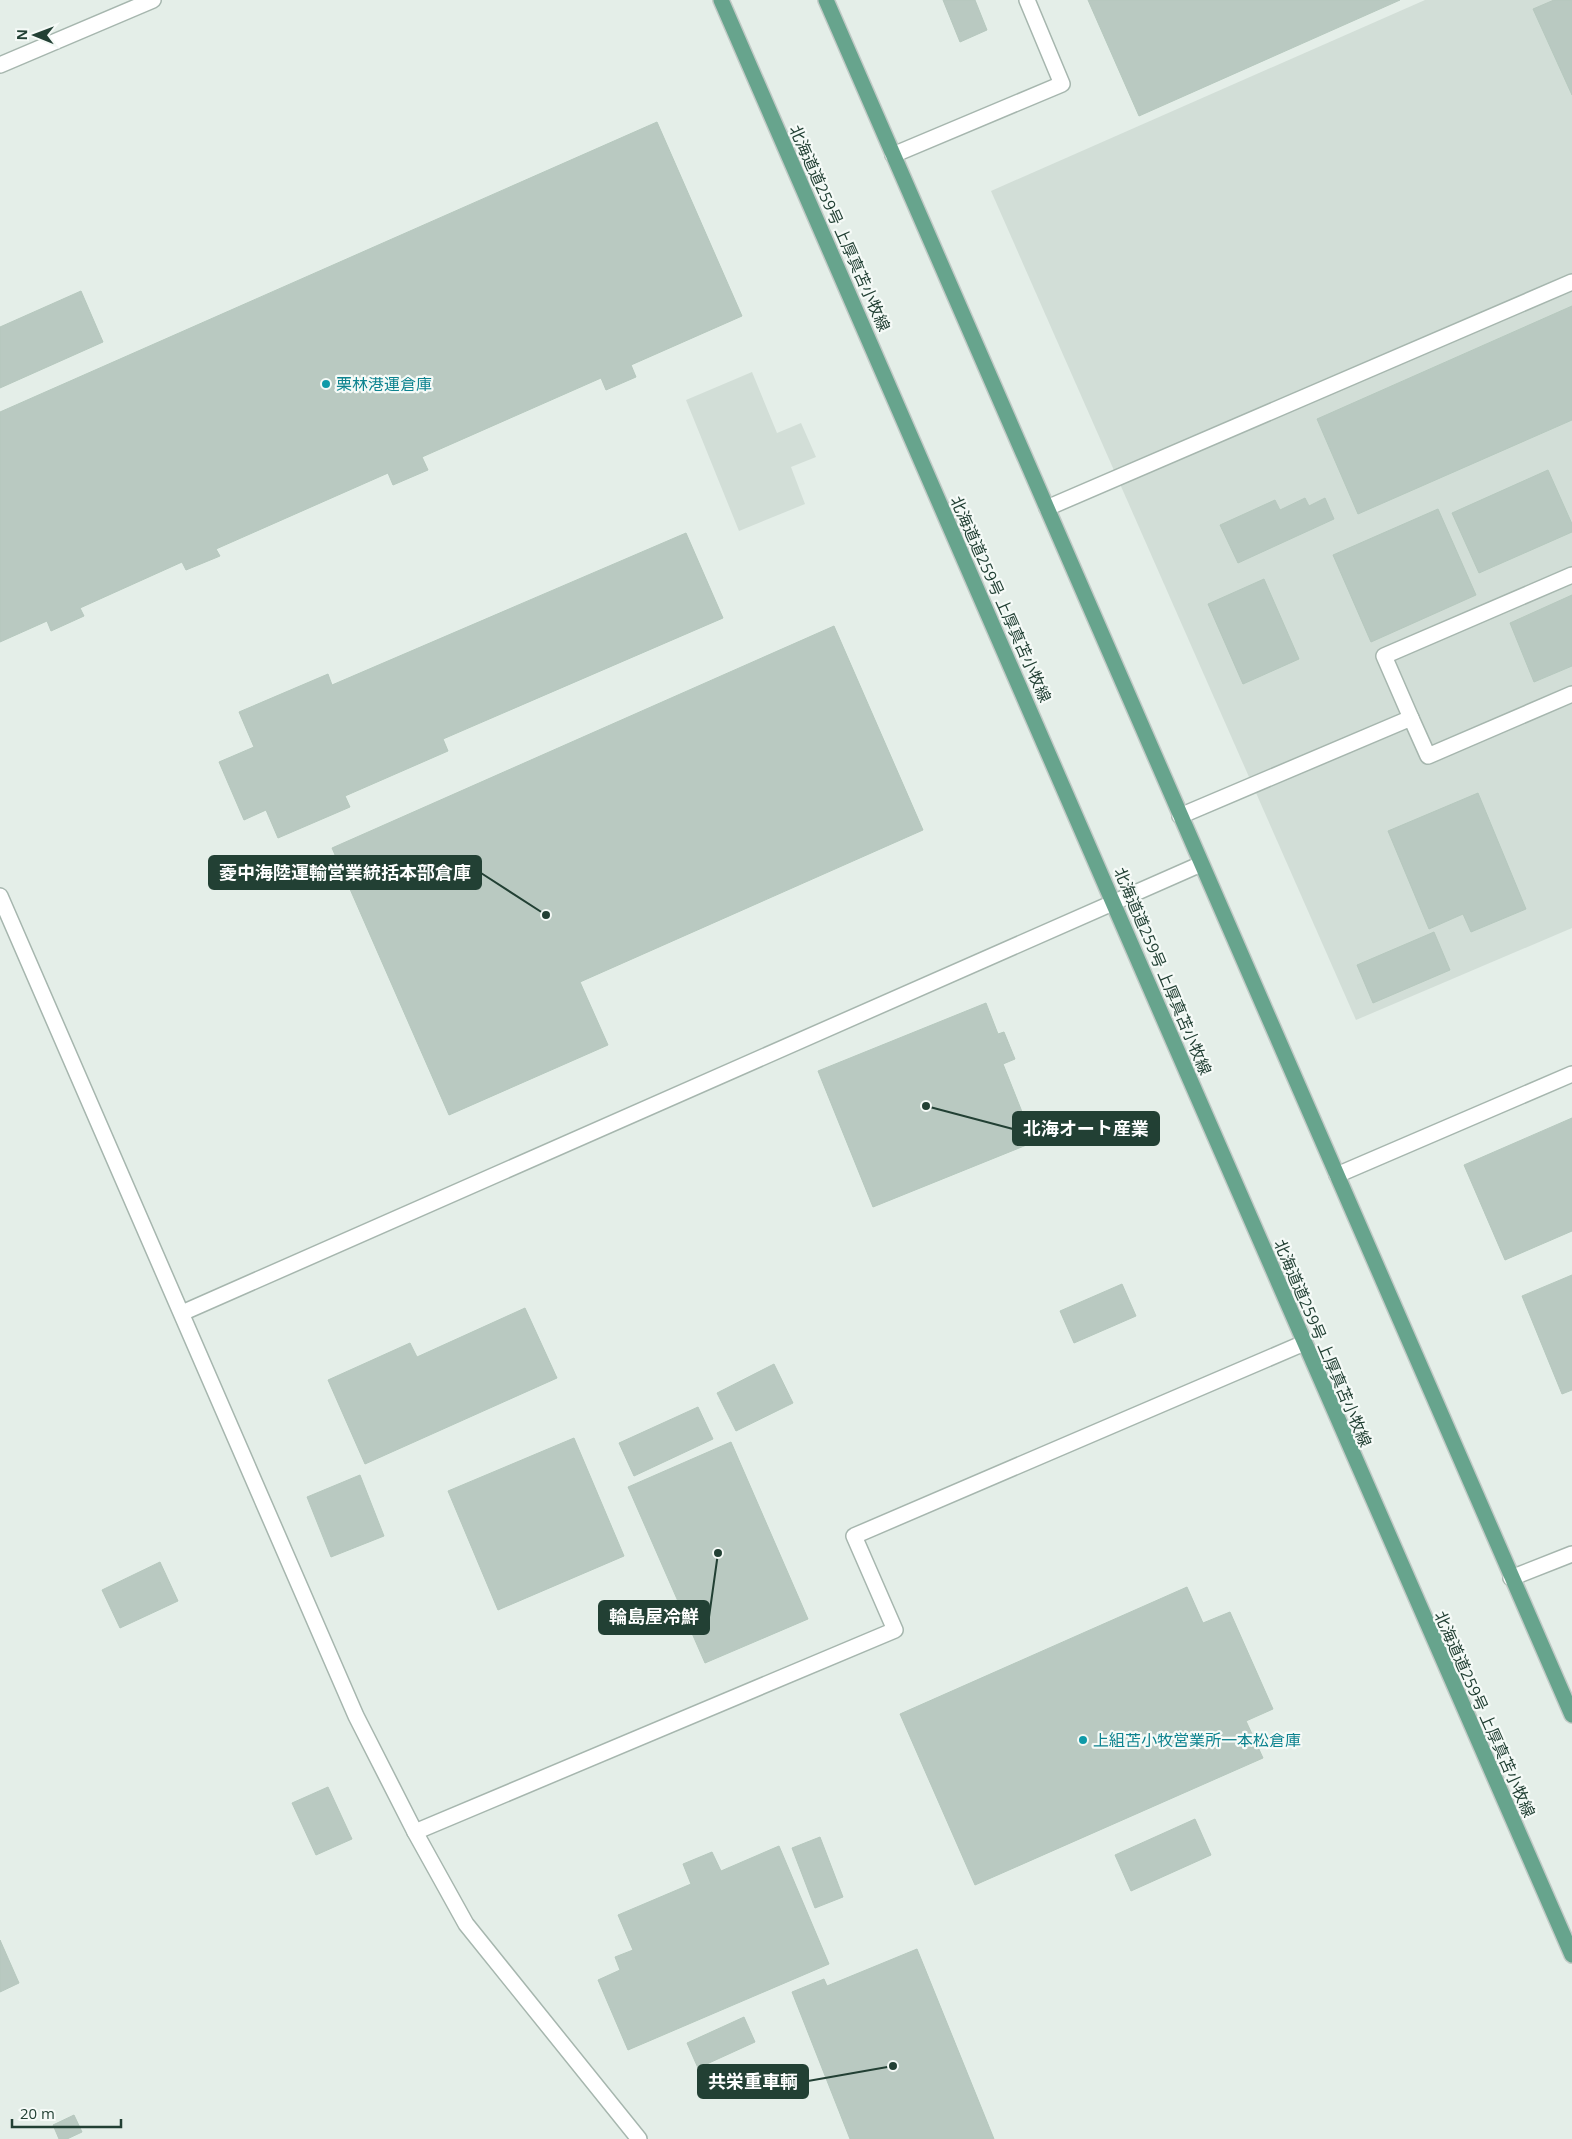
<svg xmlns="http://www.w3.org/2000/svg" width="1572" height="2139" font-family="'Open Sans','Noto Sans JP',sans-serif">
	<style>
		.built { fill: #d2ded7 }
		.building { fill: #b9c9c1; stroke: #b6c8be }
		.lines { fill: none; stroke-linecap: round; stroke-linejoin: round }
		.minor-casing { stroke: #a6b6ae; stroke-width: 18 }
		.major-casing { stroke: #c1cac6; stroke-width: 18 }
		.minor { stroke: #fff; stroke-width: 15 }
		.major { stroke: #67a48d; stroke-width: 15 }
		.culture-dot { fill: #0f9aa8; stroke: #f5faf7; stroke-width: 2 }
		.labels { text-anchor: middle; dominant-baseline: central; stroke-width: 4.5; stroke-linejoin: round; paint-order: stroke }
		.street-label { font-size: 16px; fill: #224034; stroke: #f5faf7 }
		.culture-label { font-size: 16px; fill: #0d838f; stroke: #f5faf7; text-anchor: start }
		.leader { fill: none; stroke: #224034; stroke-width: 2 }
		.callout-dot { fill: #224034; stroke: #f5faf7; stroke-width: 2 }
		.callout { fill: #224034; stroke: #224034; stroke-width: 2 }
		.callout-label { font-size: 18px; text-anchor: middle; font-weight: bold; fill: #fff }
	</style>
	<rect width="100%" height="100%" fill="#e4eee8"/>
	<!-- built -->
	<g class="built">
		<polygon points="1425,0 1572,0 1572,928 1356,1020 991,191"/>
		<polygon points="752,372 777,433 801,423 816,457 791,467 805,504 739,531 686,400"/>
	</g>
	<!-- building -->
	<g class="building">
		<polygon points="943,0 975,0 987,30 960,42"/>
		<polygon points="1088,0 1400,0 1139,116"/>
		<polygon points="1554,0 1572,0 1572,95 1533,9"/>
		<polygon points="657,122 742,316 631,365 636,377 606,390 601,378 422,457 428,470 393,485 388,473 216,549 220,556 186,570 182,562 80,608 84,616 51,631 47,621 0,642 0,412"/>
		<polygon points="81,291 103,342 0,388 0,327"/>
		<polygon points="1572,306 1572,420 1358,514 1317,419"/>
		<polygon points="1548,470 1572,524 1572,532 1479,573 1452,513"/>
		<polygon points="1305,498 1309,506 1325,498 1334,519 1238,563 1220,525 1275,500 1280,510"/>
		<polygon points="1438,509 1476,595 1371,642 1333,555"/>
		<polygon points="686,533 723,618 443,739 448,751 345,796 350,807 278,838 266,810 244,820 219,762 254,747 239,712 328,674 332,685"/>
		<polygon points="1264,579 1299,659 1243,684 1208,604"/>
		<polygon points="1572,595 1572,666 1534,682 1510,623"/>
		<polygon points="834,626 923,830 580,982 608,1045 449,1115 332,848"/>
		<polygon points="1478,793 1526,909 1471,932 1463,914 1429,929 1388,831"/>
		<polygon points="1434,932 1450,970 1373,1003 1357,965"/>
		<polygon points="986,1003 998,1034 1004,1032 1015,1059 1003,1064 1034,1142 873,1207 818,1071"/>
		<polygon points="1572,1118 1572,1231 1505,1260 1464,1165"/>
		<polygon points="1572,1275 1572,1390 1562,1394 1522,1296"/>
		<polygon points="1122,1284 1136,1316 1074,1343 1060,1311"/>
		<polygon points="525,1308 557,1378 365,1464 328,1380 410,1343 417,1357"/>
		<polygon points="774,1364 793,1403 736,1431 717,1393"/>
		<polygon points="698,1407 713,1439 634,1476 619,1443"/>
		<polygon points="574,1438 624,1556 498,1610 448,1491"/>
		<polygon points="731,1442 808,1619 705,1663 628,1487"/>
		<polygon points="360,1475 384,1536 331,1557 307,1497"/>
		<polygon points="160,1562 178,1601 120,1628 102,1590"/>
		<polygon points="1187,1587 1203,1623 1230,1612 1273,1709 1246,1721 1263,1758 975,1885 900,1714"/>
		<polygon points="328,1787 352,1839 316,1855 292,1803"/>
		<polygon points="1195,1819 1211,1855 1131,1891 1115,1855"/>
		<polygon points="820,1837 843,1897 815,1908 792,1848"/>
		<polygon points="779,1846 829,1964 628,2050 598,1980 620,1970 615,1957 633,1950 618,1915 691,1884 683,1864 712,1852 721,1871"/>
		<polygon points="0,1940 19,1983 0,1992"/>
		<polygon points="917,1949 994,2139 850,2139 792,1992 824,1979 827,1986"/>
		<polygon points="744,2017 755,2042 698,2068 687,2043"/>
		<polygon points="74,2115 82,2132 67,2139 59,2139 53,2125"/>
	</g>
	<g class="lines">
		<!-- minor casing -->
		<g class="minor-casing">
			<g id="minor">
				<polyline points="0,65 153,0"/>
				<polyline points="893,155 1062,84 1027,0"/>
				<polyline points="1047,508 1572,282"/>
				<polyline points="1411,718 1384,656 1572,575"/>
				<polyline points="1180,816 1411,718 1428,756 1572,694"/>
				<polyline points="0,896 356,1716 415,1832 466,1924 639,2139"/>
				<polyline points="1337,1175 1572,1074"/>
				<polyline points="182,1313 1201,864"/>
				<polyline points="1511,1578 1572,1554"/>
				<polyline points="415,1832 895,1630 854,1536 1304,1343"/>
			</g>
		</g>
		<!-- major casing -->
		<g class="major-casing">
			<g id="major">
				<path d="M721 0C1005 652 1286 1304 1572 1955"/>
				<polyline points="826,0 1572,1715"/>
			</g>
		</g>
		<!-- minor -->
		<use href="#minor" class="minor"/>
		<!-- major -->
		<use href="#major" class="major"/>
	</g>
	<!-- markers -->
	<g class="culture-dot">
		<circle cx="326" cy="384" r="5"/>
		<circle cx="1083" cy="1740" r="5"/>
	</g>
	<g class="labels">
		<!-- street labels -->
		<g class="street-label">
			<text transform="translate(840 228) rotate(66)">北海道道259号 上厚真苫小牧線</text>
			<text transform="translate(1001 599) rotate(66)">北海道道259号 上厚真苫小牧線</text>
			<text transform="translate(1163 971) rotate(67)">北海道道259号 上厚真苫小牧線</text>
			<text transform="translate(1323 1343) rotate(67)">北海道道259号 上厚真苫小牧線</text>
			<text transform="translate(1485 1714) rotate(66)">北海道道259号 上厚真苫小牧線</text>
		</g>
		<!-- culture labels -->
		<g class="culture-label">
			<text x="336" y="384">栗林港運倉庫</text>
			<text x="1093" y="1740">上組苫小牧営業所一本松倉庫</text>
		</g>
	</g>
	<!-- callouts -->
	<path class="leader" d="M546 915L481 873M926 1106L1013 1129M718 1553L709 1617M893 2066L808 2081"/>
	<g class="callout-dot">
		<circle cx="546" cy="915" r="5"/>
		<circle cx="926" cy="1106" r="5"/>
		<circle cx="718" cy="1553" r="5"/>
		<circle cx="893" cy="2066" r="5"/>
	</g>
	<g class="callout">
		<rect x="209" y="856" width="272" height="33" rx="5"/>
		<rect x="1013" y="1112" width="146" height="33" rx="5"/>
		<rect x="599" y="1601" width="110" height="33" rx="5"/>
		<rect x="698" y="2065" width="110" height="33" rx="5"/>
	</g>
	<g class="callout-label">
		<text x="345" y="879">菱中海陸運輸営業統括本部倉庫</text>
		<text x="1086" y="1135">北海オート産業</text>
		<text x="654" y="1623">輪島屋冷鮮</text>
		<text x="753" y="2088">共栄重車輌</text>
	</g>
	<!-- north arrow -->
	<g transform="translate(35 35) rotate(271)" stroke="#f5faf7" stroke-width="4" paint-order="stroke">
	<path d="M0-4L9 19L0 12L-9 19Z" fill="#224034"/>
	<text y="-8" font-size="14" font-weight="bold" text-anchor="middle" fill="#224034">N</text>
	</g>
	<!-- scale -->
	<path d="M12 2119v8h109v-8" fill="none" stroke="#224034" stroke-width="2.5"/>
	<text x="20" y="2119" font-size="15" fill="#224034" stroke="#f5faf7" stroke-width="4" paint-order="stroke">20 m</text>
</svg>
